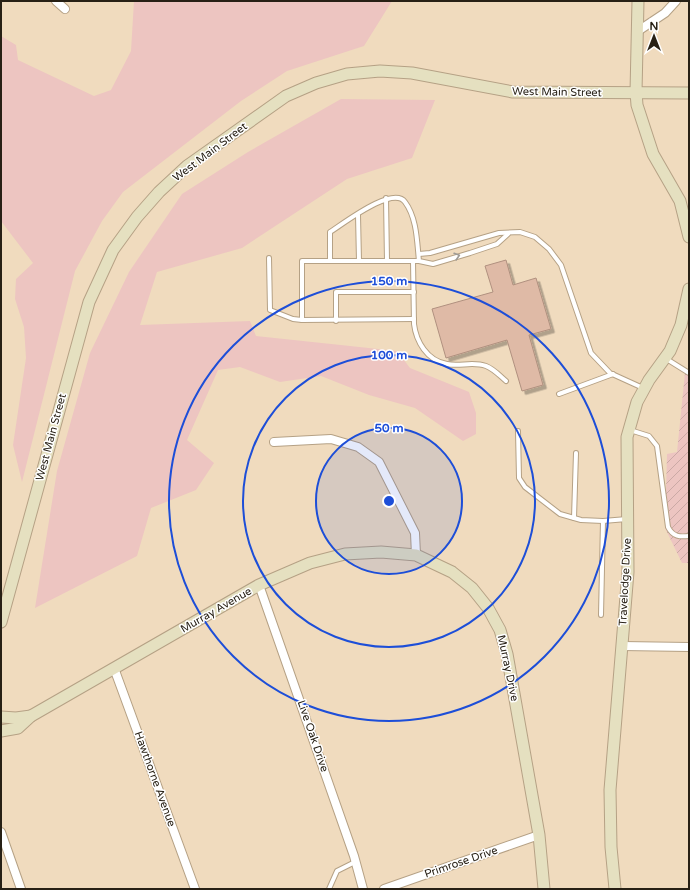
<svg xmlns="http://www.w3.org/2000/svg" width="690" height="890" font-family="'Varela Round',sans-serif">
	<style>
		.grass { fill: #edc5c1 }
		.garden { fill: url(#garden-furrows) }
		.building { fill: #dfbaa6; stroke: #b0907f; filter: url(#shadow) }
		.lines { fill: none; stroke-linecap: round; stroke-linejoin: round }
		.lane-casing { stroke: #b5a185; stroke-width: 6 }
		.street-casing { stroke: #b5a185; stroke-width: 10 }
		.secondary-casing { stroke: #b5a185; stroke-width: 13 }
		.lane { stroke: #fff; stroke-width: 4 }
		.street { stroke: #fff; stroke-width: 8 }
		.secondary { stroke: #e5e0c0; stroke-width: 11 }
		.oneway { stroke: #9e9b96 }
		.ring { fill: none; stroke: #1d4ed8; stroke-width: 2 }
		.labels { text-anchor: middle; dominant-baseline: central; stroke-width: 3; stroke-linejoin: round; paint-order: stroke }
		.street-label { font-size: 11px; fill: #272015; stroke: #fff }
		.centre { fill: #1d4ed8; stroke: #fff; stroke-width: 2 }
		.ring-label { font-size: 12px; text-anchor: middle; font-weight: bold; fill: #1d4ed8; stroke: #fff; stroke-width: 3; stroke-linejoin: round; paint-order: stroke }
	</style>
	<defs>
		<pattern id="garden-furrows" width="10" height="10" patternUnits="userSpaceOnUse"><rect width="10" height="10" fill="#edc5c1"/><path d="M-1 1l2-2M0 10L10 0M9 11l2-2" fill="none" stroke="#cba9a5"/></pattern>
		<filter id="shadow"><feDropShadow dx="3.5" dy="3.5" stdDeviation="0" flood-color="#0004"/></filter>
	</defs>
	<rect width="100%" height="100%" fill="#f0dbbe"/>
	<!-- grass -->
	<g class="grass">
		<polygon points="134,1 392,1 364,46 287,71 241,101 123,192 102,221 75,271 22,482 13,445 26,358 24,327 15,299 16,279 33,263 1,221 1,36 16,45 18,60 94,96 111,90 131,51"/>
		<polygon points="341,99 435,100 412,158 347,179 242,248 157,272 140,325 250,321 256,336 397,351 410,368 469,392 476,413 476,434 463,441 415,408 369,395 321,376 280,382 240,367 218,370 187,440 214,463 196,490 151,508 137,556 35,608 57,471 90,353 129,272 182,194 248,152"/>
	</g>
	<!-- garden -->
	<polygon class="garden" points="685,373 689,373 689,563 682,563 665,528 667,454 677,452"/>
	<!-- building -->
	<polygon class="building" points="506,260 513,285 536,278 551,329 529,335 543,385 522,391 507,340 446,358 432,309 493,292 485,266"/>
	<g class="lines">
		<!-- lane casing -->
		<g class="lane-casing">
			<g id="lane">
				<polyline points="386,198 387,261"/>
				<polyline points="358,215 359,261"/>
				<polyline points="419,254 430,253 499,233 520,232 535,237 549,249 561,265 591,353 610,373 643,388"/>
				<polyline points="269,258 270,310 293,319 302,320"/>
				<polyline points="330,261 302,261 302,320 414,319"/>
				<path d="M413 261 414 324C416 341 427 361 447 364 460 367 472 361 486 366 494 369 500 376 506 381"/>
				<path d="M419 261C417 242 417 218 405 202 393 185 343 224 330 232V261H419L433 264 470 253 497 244 508 234"/>
				<polyline points="336,321 336,292 414,292"/>
				<polyline points="665,358 689,373"/>
				<polyline points="559,394 613,374"/>
				<path d="M630 430 649 436 657 446 668 527C673 537 680 537 689 536"/>
				<polyline points="518,431 519,478 525,487 560,514 581,520 603,521"/>
				<polyline points="574,518 576,453"/>
				<polyline points="601,615 603,521 627,519"/>
				<polyline points="329,889 337,871 355,862"/>
			</g>
		</g>
		<!-- street casing -->
		<g class="street-casing">
			<g id="street">
				<polyline points="56,1 65,9"/>
				<polyline points="638,31 665,13 676,1"/>
				<polyline points="274,442 331,439 358,447 379,462 415,533 416,555"/>
				<polyline points="259,585 354,856 363,889"/>
				<polyline points="622,646 689,647"/>
				<polyline points="114,668 195,889"/>
				<polyline points="1,832 21,889"/>
				<polyline points="384,889 539,835"/>
			</g>
		</g>
		<!-- secondary casing -->
		<g class="secondary-casing">
			<g id="secondary">
				<polyline points="638,1 636,92 637,105 653,154 680,201 689,237"/>
				<polyline points="1,622 89,302 113,250 137,217 159,192 187,166 286,96 316,83 347,74 380,71 412,73 513,92 689,93"/>
				<polyline points="1,717 16,718 31,716"/>
				<polyline points="1,731 18,728 31,716 259,585 310,563 345,554 381,552 416,555 452,572 472,588 488,608 500,630 507,654 539,835 544,889"/>
				<polyline points="615,889 611,847 610,790 628,572 627,437 637,402 649,380 670,351 681,325 689,289"/>
			</g>
		</g>
		<!-- lane -->
		<use href="#lane" class="lane"/>
		<!-- street -->
		<use href="#street" class="street"/>
		<!-- secondary -->
		<use href="#secondary" class="secondary"/>
	</g>
	<!-- one-way arrows -->
	<defs><path id="oneway-chevron" d="M-2-3.5L2.5 0L-2 3.5" fill="none" stroke-width="1.6" stroke-linecap="round" stroke-linejoin="round"/></defs>
	<use class="oneway" href="#oneway-chevron" transform="translate(457 256) rotate(-17)"/>
	<!-- distance rings -->
	<circle cx="389" cy="501" r="73" fill="#1d4ed8" fill-opacity=".12"/>
	<g class="ring">
		<circle cx="389" cy="501" r="73"/>
		<circle cx="389" cy="501" r="146"/>
		<circle cx="389" cy="501" r="220"/>
	</g>
	<g class="labels">
		<!-- street labels -->
		<g class="street-label">
			<text transform="translate(557 92) rotate(1)">West Main Street</text>
			<text transform="translate(210 152) rotate(-37)">West Main Street</text>
			<text transform="translate(51 437) rotate(-75)">West Main Street</text>
			<text transform="translate(625 582) rotate(-87)">Travelodge Drive</text>
			<text transform="translate(216 610) rotate(-30)">Murray Avenue</text>
			<text transform="translate(508 668) rotate(78)">Murray Drive</text>
			<text transform="translate(313 736) rotate(71)">Live Oak Drive</text>
			<text transform="translate(155 779) rotate(70)">Hawthorne Avenue</text>
			<text transform="translate(461 862) rotate(-19)">Primrose Drive</text>
		</g>
	</g>
	<circle cx="389" cy="501" r="6" class="centre"/>
	<g class="ring-label">
		<text x="389" y="285">150 m</text>
		<text x="389" y="359">100 m</text>
		<text x="389" y="432">50 m</text>
	</g>
	<!-- border -->
	<rect width="690" height="890" fill="none" stroke="#272015" stroke-width="4"/>
	<!-- north arrow -->
	<g transform="translate(654 36)" stroke="#ffffff" stroke-width="3" paint-order="stroke">
	<path d="M0-3L7 15L0 10L-7 15Z" fill="#272015"/>
	<text y="-6" font-size="11" font-weight="bold" text-anchor="middle" fill="#272015">N</text>
	</g>
</svg>
